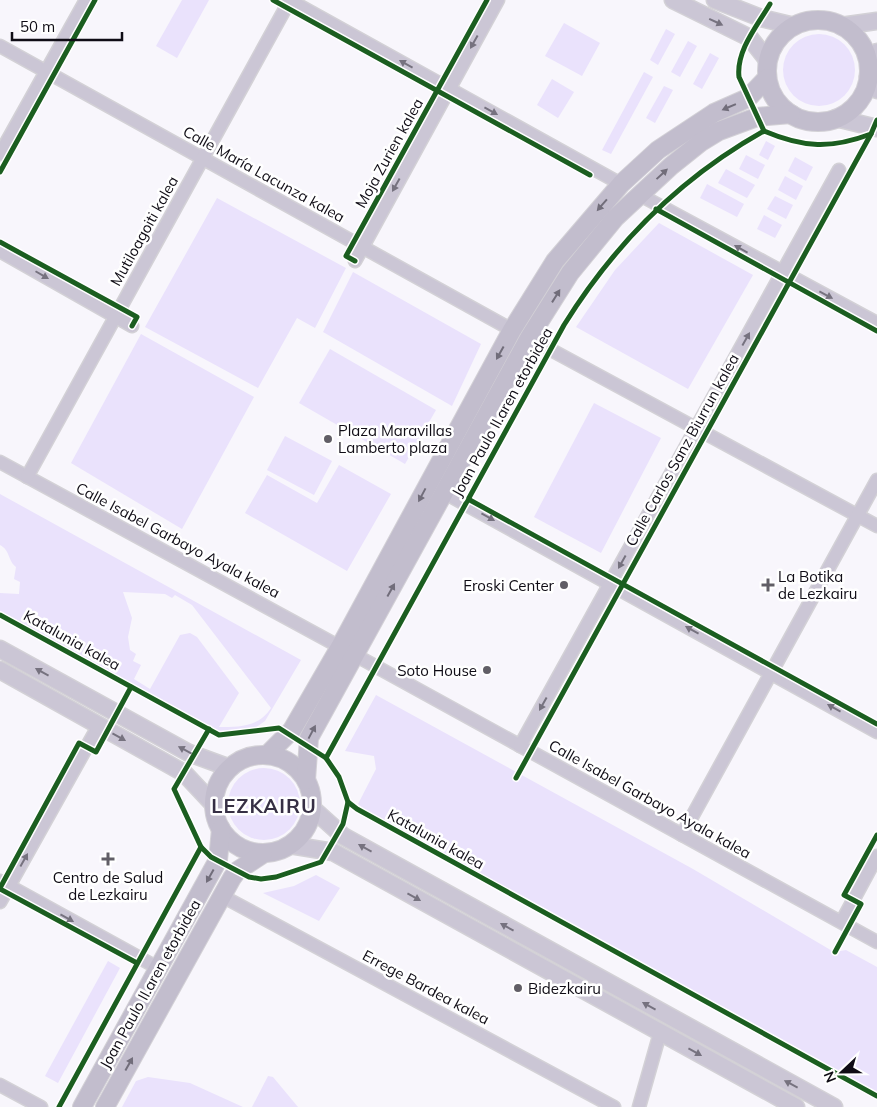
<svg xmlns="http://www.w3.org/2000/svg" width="877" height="1107" font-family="Mulish,sans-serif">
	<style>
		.green { fill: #eae2fc; fill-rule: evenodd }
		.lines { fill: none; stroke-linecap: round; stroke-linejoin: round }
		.minor-casing { stroke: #d3d1d6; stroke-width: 15 }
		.tertiary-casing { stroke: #d3d1d6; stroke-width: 19 }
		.secondary-casing { stroke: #d3d1d6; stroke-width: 20 }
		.minor { stroke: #cbc6d5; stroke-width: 12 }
		.tertiary { stroke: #cbc6d5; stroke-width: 16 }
		.secondary { stroke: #c2bdcd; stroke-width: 18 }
		.cycleway-casing { stroke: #fff; stroke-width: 8 }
		.cycleway { stroke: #1b5e20; stroke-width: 5 }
		.oneway { fill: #76727f }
		.oneway2 { fill: #716d7a }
		.poi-dot { fill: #615e66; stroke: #fff; stroke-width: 2 }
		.labels { text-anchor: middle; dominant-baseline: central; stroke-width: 5; stroke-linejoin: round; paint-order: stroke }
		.street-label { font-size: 15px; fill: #0f0c15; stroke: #fff }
		.poi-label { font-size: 15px; fill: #0f0c15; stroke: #fff; text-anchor: start }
		.district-label { font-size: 20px; font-weight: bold; letter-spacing: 1px; fill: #362f44; stroke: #fff }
	</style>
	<rect width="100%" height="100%" fill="#f8f6fc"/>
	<!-- green -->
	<g class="green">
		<polygon points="182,0 209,0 177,58 156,46"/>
		<polygon points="564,23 600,43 582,76 545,56"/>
		<polygon points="666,29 675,34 658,65 650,60"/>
		<circle cx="819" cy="70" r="36"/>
		<polygon points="688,41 697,46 680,77 671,72"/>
		<polygon points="710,53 719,58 702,89 693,84"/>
		<polygon points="644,72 653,77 611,154 602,150"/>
		<polygon points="552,79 574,92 558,118 537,105"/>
		<polygon points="664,86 673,90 655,123 646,118"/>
		<polygon points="766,141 775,146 768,160 759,155"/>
		<polygon points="746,155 765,165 758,179 739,169"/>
		<polygon points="795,157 813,167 806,181 788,171"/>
		<polygon points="726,169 755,185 747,198 718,183"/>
		<polygon points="785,176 803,186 796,200 778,190"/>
		<polygon points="707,184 744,204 737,217 700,198"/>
		<polygon points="775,196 793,205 786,219 767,209"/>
		<polygon points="217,198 346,268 315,328 297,318 258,388 145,327"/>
		<polygon points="764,215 782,225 775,238 757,229"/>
		<polygon points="659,223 753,275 688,389 576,327 615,270"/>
		<polygon points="353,272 481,344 452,406 323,332"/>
		<polygon points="141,334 254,397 182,529 71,463"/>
		<polygon points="330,349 436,410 405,464 299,403"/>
		<polygon points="594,403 661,438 601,553 534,517"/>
		<polygon points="285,436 332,461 314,495 267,470"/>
		<polygon points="339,465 391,494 347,571 245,513 267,475 317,503"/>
		<path d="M0 494 301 660 265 721 255 728 221 733 0 612V593L19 594 20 582 14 579 16 567C8 561 10 550 0 545ZM123 592 165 594 172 598 175 595 192 605 271 708C259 727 239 727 219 727L239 693 197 637 190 633 180 635 150 689 134 679 141 665 133 661 136 654 130 650 128 637 132 618Z"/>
		<polygon points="376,695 693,869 834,952 846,950 877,967 877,1093 370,814 358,804 376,769 374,756 345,751"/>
		<circle cx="264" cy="804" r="36"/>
		<polygon points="316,875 340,888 319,921 263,893 294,886"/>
		<polygon points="108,961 120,968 58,1083 45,1076"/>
		<polygon points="268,1076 273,1077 298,1107 252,1107"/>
		<polygon points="148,1077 190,1083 243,1107 122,1107 136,1081"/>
	</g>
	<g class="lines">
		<!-- minor casing -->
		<g class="minor-casing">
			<g id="minor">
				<polyline points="289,0 621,184"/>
				<polyline points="0,46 512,330"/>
				<polyline points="0,154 86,0"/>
				<polyline points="640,195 877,323"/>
				<polyline points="0,251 132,326"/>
				<polyline points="355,261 498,0"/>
				<polyline points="529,338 877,526"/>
				<polyline points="0,462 340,647"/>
				<polyline points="27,477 290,0"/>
				<polyline points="445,493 877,732"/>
				<polyline points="355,655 877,942"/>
				<polyline points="520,746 839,170"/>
				<polyline points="682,835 877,480"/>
				<polyline points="0,881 158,968"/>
				<polyline points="222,896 614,1107"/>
				<polyline points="0,902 99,725"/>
				<polyline points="842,921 877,856"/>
				<polyline points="0,1085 41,1107"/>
				<polyline points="639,1107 660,1033"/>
			</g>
		</g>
		<!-- tertiary casing -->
		<g class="tertiary-casing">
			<g id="tertiary">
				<polyline points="673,0 750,38 768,61"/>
				<polyline points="715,0 761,18 794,26"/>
				<polyline points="841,26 877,21"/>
				<polyline points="868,61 877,52"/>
				<polyline points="868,77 877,90"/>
				<polyline points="836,118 877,128"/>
				<polyline points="0,649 189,753 230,768"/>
				<polyline points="0,670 184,773 214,805"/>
				<polyline points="312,808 343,836 834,1107"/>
				<polyline points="290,845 333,852 796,1107"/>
			</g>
		</g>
		<!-- secondary casing -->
		<g class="secondary-casing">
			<g id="secondary">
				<circle cx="818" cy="71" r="51"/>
				<polyline points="267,755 292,730 340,647 512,330 555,261 621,184 658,150 714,113 748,98 767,78"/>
				<circle cx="263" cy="804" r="49"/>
				<polyline points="306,780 309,738 529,338 570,273 615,218 671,166 701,142 719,131 757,117 791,114"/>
				<polyline points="82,1107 213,869 218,860 221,829"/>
				<polyline points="105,1107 232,878 237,871 263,854"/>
			</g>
		</g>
		<!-- minor -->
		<use href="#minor" class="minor"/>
		<!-- tertiary -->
		<use href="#tertiary" class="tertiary"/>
		<!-- secondary -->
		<use href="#secondary" class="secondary"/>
		<!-- cycleway casing -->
		<g class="cycleway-casing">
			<g id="cycleway">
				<polyline points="273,0 590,175"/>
				<path d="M764 131 739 77C736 51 757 26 770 4"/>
				<polyline points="0,172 95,0"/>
				<polyline points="656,209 877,331"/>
				<polyline points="0,242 137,317 132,326"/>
				<polyline points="355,261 346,256 487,0"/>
				<polyline points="468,499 877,724"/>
				<polyline points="0,615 219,735 279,728 326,758 339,777 348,802 357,809 877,1096"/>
				<polyline points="209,729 174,789 201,847 211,857 249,877 261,879 276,877 321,862 343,824 348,802"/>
				<path d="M326 758 564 325C615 243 680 178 764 131 804 148 831 149 871 134L877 120"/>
				<polyline points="516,778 871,134"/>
				<polyline points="0,888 79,743 96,752 131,687"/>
				<polyline points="0,889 137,963"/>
				<polyline points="835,952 861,904 844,895 877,835"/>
				<polyline points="59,1107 201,847"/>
			</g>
		</g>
		<!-- cycleway -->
		<use href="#cycleway" class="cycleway"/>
	</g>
	<!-- one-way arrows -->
	<defs><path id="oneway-solid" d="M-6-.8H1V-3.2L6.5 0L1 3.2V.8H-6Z" transform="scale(1.25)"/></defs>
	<g class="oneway">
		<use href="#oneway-solid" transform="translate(716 22) rotate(25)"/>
		<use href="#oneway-solid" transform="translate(474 42) rotate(119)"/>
		<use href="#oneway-solid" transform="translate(406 64) rotate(-151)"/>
		<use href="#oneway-solid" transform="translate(491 111) rotate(29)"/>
		<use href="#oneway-solid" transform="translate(396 185) rotate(119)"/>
		<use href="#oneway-solid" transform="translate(741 249) rotate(-151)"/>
		<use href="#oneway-solid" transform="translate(42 275) rotate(30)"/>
		<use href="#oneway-solid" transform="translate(826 295) rotate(28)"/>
		<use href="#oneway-solid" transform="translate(746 339) rotate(-61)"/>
		<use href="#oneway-solid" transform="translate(488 517) rotate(29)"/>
		<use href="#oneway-solid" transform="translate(622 562) rotate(119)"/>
		<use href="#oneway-solid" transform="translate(692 630) rotate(-151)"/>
		<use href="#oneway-solid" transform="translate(42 672) rotate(-151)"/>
		<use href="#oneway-solid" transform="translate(543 704) rotate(119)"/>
		<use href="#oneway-solid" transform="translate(834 708) rotate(-151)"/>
		<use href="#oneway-solid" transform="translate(119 737) rotate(29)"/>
		<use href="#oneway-solid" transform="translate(185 750) rotate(-152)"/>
		<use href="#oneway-solid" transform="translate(365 848) rotate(-151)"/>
		<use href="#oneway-solid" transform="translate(24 860) rotate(-61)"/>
		<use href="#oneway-solid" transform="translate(414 897) rotate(29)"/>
		<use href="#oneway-solid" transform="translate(67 918) rotate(29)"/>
		<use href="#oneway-solid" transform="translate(507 927) rotate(-151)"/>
		<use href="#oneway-solid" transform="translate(649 1006) rotate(-151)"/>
		<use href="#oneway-solid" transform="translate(695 1052) rotate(29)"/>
		<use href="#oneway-solid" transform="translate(791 1084) rotate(-152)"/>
	</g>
	<g class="oneway2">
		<use href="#oneway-solid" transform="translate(729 107) rotate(157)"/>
		<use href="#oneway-solid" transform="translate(662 174) rotate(-43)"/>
		<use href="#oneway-solid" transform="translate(602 205) rotate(131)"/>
		<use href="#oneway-solid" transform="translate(556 296) rotate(-58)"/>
		<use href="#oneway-solid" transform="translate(500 353) rotate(119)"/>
		<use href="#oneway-solid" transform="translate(422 495) rotate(118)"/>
		<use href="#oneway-solid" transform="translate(391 590) rotate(-61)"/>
		<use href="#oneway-solid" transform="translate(312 732) rotate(-62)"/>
		<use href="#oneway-solid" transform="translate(210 876) rotate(119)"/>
		<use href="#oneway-solid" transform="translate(129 1064) rotate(-61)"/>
	</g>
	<!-- markers -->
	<g class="poi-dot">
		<circle cx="328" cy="439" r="5"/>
		<circle cx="564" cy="585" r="5"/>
		<path d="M765.5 577.5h5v5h5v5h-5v5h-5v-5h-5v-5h5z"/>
		<circle cx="487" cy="670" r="5"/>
		<path d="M105.5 851.5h5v5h5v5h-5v5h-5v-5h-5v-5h5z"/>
		<circle cx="518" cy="988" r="5"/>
	</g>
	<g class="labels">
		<!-- street labels -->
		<g class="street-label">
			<text transform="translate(389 153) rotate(-61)">Moja Zurien kalea</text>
			<text transform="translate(264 174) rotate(29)">Calle María Lacunza kalea</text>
			<text transform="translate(144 231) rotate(-61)">Mutiloagoiti kalea</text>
			<text transform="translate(502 412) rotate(-61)">Joan Paulo II.aren etorbidea</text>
			<text transform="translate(682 450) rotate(-61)">Calle Carlos Sanz Biurrun kalea</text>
			<text transform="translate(178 540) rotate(28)">Calle Isabel Garbayo Ayala kalea</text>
			<text transform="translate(72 640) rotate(29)">Katalunia kalea</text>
			<text transform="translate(650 799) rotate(29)">Calle Isabel Garbayo Ayala kalea</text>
			<text transform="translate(436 839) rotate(29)">Katalunia kalea</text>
			<text transform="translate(150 984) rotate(-61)">Joan Paulo II.aren etorbidea</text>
			<text transform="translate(426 987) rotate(28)">Errege Bardea kalea</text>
		</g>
		<!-- poi labels -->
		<g class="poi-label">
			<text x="338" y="430">Plaza Maravillas<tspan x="338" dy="17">Lamberto plaza</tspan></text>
			<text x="778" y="576">La Botika<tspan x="778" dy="17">de Lezkairu</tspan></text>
			<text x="554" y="585" text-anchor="end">Eroski Center</text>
			<text x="477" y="670" text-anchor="end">Soto House</text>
			<text x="108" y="877" text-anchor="middle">Centro de Salud<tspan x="108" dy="17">de Lezkairu</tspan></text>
			<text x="528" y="988">Bidezkairu</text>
		</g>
		<!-- district labels -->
		<g class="district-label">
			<text x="264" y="805">LEZKAIRU</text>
		</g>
	</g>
	<!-- north arrow -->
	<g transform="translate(842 1072) rotate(248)" stroke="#ffffff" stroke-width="4" paint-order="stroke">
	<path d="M0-4L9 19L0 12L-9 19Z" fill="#0f0c15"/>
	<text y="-8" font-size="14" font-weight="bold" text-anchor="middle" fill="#0f0c15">N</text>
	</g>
	<!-- scale -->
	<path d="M12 32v8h110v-8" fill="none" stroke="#0f0c15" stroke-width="2.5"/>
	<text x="20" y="32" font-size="15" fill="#0f0c15" stroke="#ffffff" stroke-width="4" paint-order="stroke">50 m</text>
</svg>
